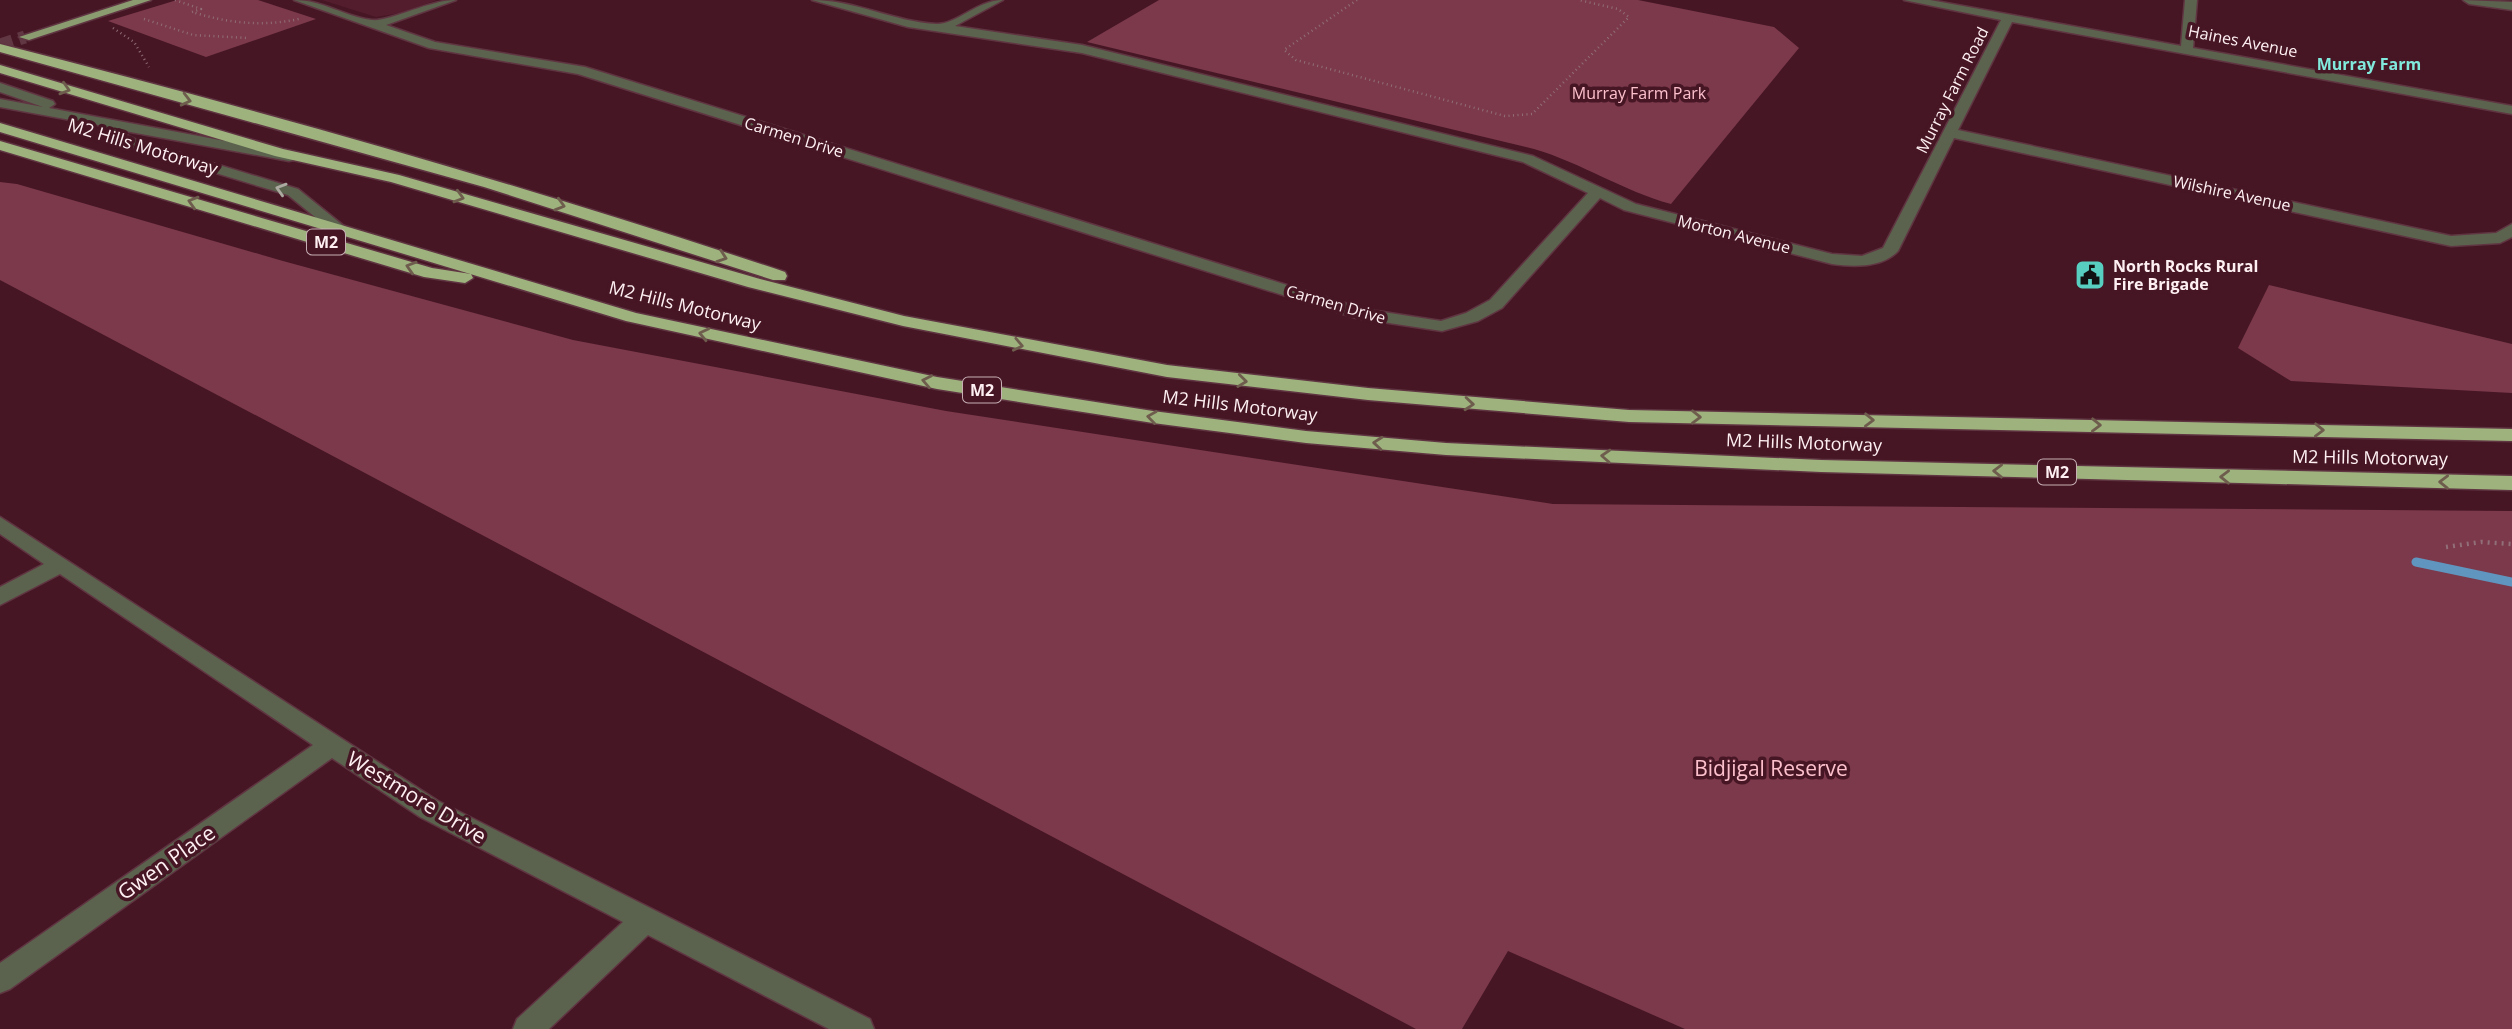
<svg xmlns="http://www.w3.org/2000/svg" width="2512" height="1029" font-family="'Open Sans',sans-serif">
	<style>
		.built { fill: #541d2e }
		.green { fill: #7b394b }
		.lines { fill: none; stroke-linecap: round; stroke-linejoin: round }
		.stream { stroke: #5f95be; stroke-width: 9 }
		.major-tunnel { stroke: #623744; stroke-width: 13; stroke-dasharray: 13 7; stroke-linecap: butt }
		.minor-casing { stroke: #603542; stroke-width: 3 }
		.major-casing { stroke: #603542; stroke-width: 3 }
		.highway-casing { stroke: #603542; stroke-width: 3 }
		.path-far1 { stroke: #916e78; stroke-width: 2.5; stroke-dasharray: 1 3.5; stroke-linecap: butt }
		.path { stroke: #916e78; stroke-width: 4.5; stroke-dasharray: 2 5; stroke-linecap: butt }
		.minor { fill: #5b634e; fill-rule: evenodd }
		.major { fill: #8b9c70; fill-rule: evenodd }
		.highway { fill: #9eb27e; fill-rule: evenodd }
		.oneway { stroke: #6e5c4d }
		.oneway2 { stroke: #acaaa0 }
		.labels { text-anchor: middle; dominant-baseline: central; stroke-width: 7; stroke-linejoin: round; paint-order: stroke }
		.far-street-label { font-size: 16px; fill: #fef0f2; stroke: #461625 }
		.far-neighbourhood-label { font-size: 16px; font-weight: bold; fill: #81eadd; stroke: #461625 }
		.far-park-label { font-size: 16px; fill: #fcc0cc; stroke: #461625 }
		.shield { fill: #461625; stroke: #c7afb4; stroke-width: 2 }
		.shield-label { font-size: 16px; font-weight: bold; fill: #fef0f2 }
		.far-poi-label { font-size: 16px; font-weight: bold; fill: #fef0f2; stroke: #461625; text-anchor: start }
		.street-label { font-size: 18px; fill: #fef0f2; stroke: #461625 }
		.near-park-label { font-size: 21px; fill: #fcc0cc; stroke: #461625 }
		.near-street-label { font-size: 21px; fill: #fef0f2; stroke: #461625 }
	</style>
	<rect width="100%" height="100%" fill="#461625"/>
	<!-- built -->
	<polygon class="built" points="322,0 437,0 400,13 376,17"/>
	<!-- green -->
	<g class="green">
		<polygon points="177,0 258,0 316,19 206,57 108,21"/>
		<path d="M1159 0H1638L1774 27 1799 48 1671 204C1623 191 1582 163 1534 149L1087 42Z"/>
		<polygon points="0,182 17,184 283,261 573,340 946,411 1553,504 2512,511 2512,1029 1685,1029 1508,951 1462,1029 1416,1029 0,280"/>
		<polygon points="2269,285 2512,344 2512,393 2291,381 2238,348"/>
	</g>
	<g class="lines">
		<!-- stream -->
		<polyline class="stream" points="2416,562 2512,582"/>
		<!-- major-tunnel -->
		<polyline class="major-tunnel" points="0,45 25,37"/>
		<!-- minor casing -->
		<g class="minor-casing">
			<g id="minor">
				<path d="M294 0C323 0 345 17 372 20 389 22 429 0 456 0L386 25 435 42 585 67 1364 309 1441 321 1466 313 1490 300 1588 193 1523 162 1082 53 908 27 812 0C855 0 894 22 937 24 957 24 978 0 1003 0L955 26 1082 45 1533 156 1636 204 1832 254 1862 256 1883 248 2001 20 1904 0H1930L2181 46 2185 0H2197L2193 48 2512 106V114L2012 22 1958 130 2451 236 2496 233 2512 224V237L2500 243 2451 246 1954 138 1898 251C1882 268 1853 267 1832 264L1624 210 1600 198 1502 308 1478 321 1442 331 1356 318 578 74 429 48Z"/>
				<polygon points="2463,0 2512,2 2512,10 2469,4"/>
				<polygon points="0,83 53,101 55,104 49,108 294,154 294,160 289,161 114,129 137,140 298,189 345,227 337,232 331,230 288,195 127,146 101,133 99,130 103,126 0,107 0,99 43,107 0,92"/>
				<polygon points="0,517 438,801 870,1019 874,1029 829,1029 648,935 549,1029 513,1029 517,1019 623,922 420,817 332,758 10,989 0,993 0,963 313,745 60,574 0,605 0,587 44,564 0,534"/>
			</g>
		</g>
		<!-- major casing -->
		<g class="major-casing">
			<polygon id="major" points="133,0 151,0 29,40 19,37"/>
		</g>
		<!-- highway casing -->
		<g class="highway-casing">
			<g id="highway">
				<path d="M0 44C264 111 527 186 785 272L787 276 785 280H773L484 187 0 52Z"/>
				<polygon points="0,65 283,149 399,175 760,279 904,316 1167,365 1368,388 1629,410 2512,429 2512,441 1629,422 1368,400 1167,377 903,326 748,287 391,182 275,156 0,73"/>
				<polygon points="0,123 636,313 937,377 1153,411 1306,431 1446,443 1821,460 2512,476 2512,490 1821,472 1446,455 1306,443 1153,423 937,389 626,321 0,132"/>
				<polygon points="0,141 432,268 471,274 473,278 465,283 424,277 0,150"/>
			</g>
		</g>
		<!-- path-far1 -->
		<g class="path-far1">
			<path d="M175 0 201 9 192 12C228 23 262 27 299 19"/>
			<polyline points="1357,0 1284,50 1296,60 1505,116 1532,114 1629,17 1618,9 1579,0"/>
			<polyline points="144,19 193,35 248,38"/>
			<polyline points="113,28 134,42 149,67"/>
		</g>
		<!-- path -->
		<polyline class="path" points="2446,547 2481,542 2512,544"/>
		<!-- minor -->
		<use href="#minor" class="minor"/>
		<!-- major -->
		<use href="#major" class="major"/>
		<!-- highway -->
		<use href="#highway" class="highway"/>
	</g>
	<!-- one-way arrows -->
	<defs><path id="oneway-chevron" d="M-2-3.5L2.5 0L-2 3.5" fill="none" stroke-width="1.6" stroke-linecap="round" stroke-linejoin="round" transform="scale(1.75)"/></defs>
	<g class="oneway">
		<use href="#oneway-chevron" transform="translate(65 89) rotate(17)"/>
		<use href="#oneway-chevron" transform="translate(186 100) rotate(14)"/>
		<use href="#oneway-chevron" transform="translate(459 197) rotate(16)"/>
		<use href="#oneway-chevron" transform="translate(193 202) rotate(-163)"/>
		<use href="#oneway-chevron" transform="translate(560 205) rotate(16)"/>
		<use href="#oneway-chevron" transform="translate(722 257) rotate(19)"/>
		<use href="#oneway-chevron" transform="translate(411 267) rotate(-163)"/>
		<use href="#oneway-chevron" transform="translate(704 334) rotate(-167)"/>
		<use href="#oneway-chevron" transform="translate(1018 345) rotate(12)"/>
		<use href="#oneway-chevron" transform="translate(927 381) rotate(-169)"/>
		<use href="#oneway-chevron" transform="translate(1242 381) rotate(7)"/>
		<use href="#oneway-chevron" transform="translate(1469 404) rotate(5)"/>
		<use href="#oneway-chevron" transform="translate(1152 417) rotate(-172)"/>
		<use href="#oneway-chevron" transform="translate(1696 417) rotate(1)"/>
		<use href="#oneway-chevron" transform="translate(1869 420) rotate(1)"/>
		<use href="#oneway-chevron" transform="translate(2096 425) rotate(1)"/>
		<use href="#oneway-chevron" transform="translate(2319 430) rotate(1)"/>
		<use href="#oneway-chevron" transform="translate(1378 443) rotate(-175)"/>
		<use href="#oneway-chevron" transform="translate(1606 456) rotate(-177)"/>
		<use href="#oneway-chevron" transform="translate(1998 471) rotate(-179)"/>
		<use href="#oneway-chevron" transform="translate(2225 477) rotate(-179)"/>
		<use href="#oneway-chevron" transform="translate(2444 482) rotate(-179)"/>
	</g>
	<use class="oneway2" href="#oneway-chevron" transform="translate(281 189) rotate(-163)"/>
	<!-- icons -->
	<defs>
		<g id="civic-square" transform="scale(1.575)"><rect x="-9" y="-9" width="18" height="18" rx="4" fill="#58cec0" stroke="#461625"/><path d="M-.6-6.5H3V-4.5H.6V-3L4-1V1h2V6H-6V1h2V-1L-.6-3ZM-1.2 2.5V6h2.4V2.5Z" fill="#111"/></g>
	</defs>
	<g fill-rule="evenodd">
		<use href="#civic-square" x="2090" y="275"/>
	</g>
	<g class="labels">
		<!-- far-street labels -->
		<g class="far-street-label">
			<text transform="translate(2243 41) rotate(11)">Haines Avenue</text>
			<text transform="translate(1952 90) rotate(-63)">Murray Farm Road</text>
			<text transform="translate(794 137) rotate(17)">Carmen Drive</text>
			<text transform="translate(2232 193) rotate(12)">Wilshire Avenue</text>
			<text transform="translate(1734 234) rotate(14)">Morton Avenue</text>
			<text transform="translate(1336 304) rotate(16)">Carmen Drive</text>
		</g>
		<!-- far-neighbourhood labels -->
		<g class="far-neighbourhood-label">
			<text x="2369" y="64">Murray Farm</text>
		</g>
		<!-- far-park labels -->
		<g class="far-park-label">
			<text x="1639" y="93">Murray Farm Park</text>
		</g>
		<!-- shield labels -->
		<g class="shield">
			<rect x="307" y="229.5" width="38" height="25" rx="5"/>
			<rect x="963" y="377.5" width="38" height="25" rx="5"/>
			<rect x="2038" y="459.5" width="38" height="25" rx="5"/>
		</g>
		<g class="shield-label">
			<text x="326" y="242">M2</text>
			<text x="982" y="390">M2</text>
			<text x="2057" y="472">M2</text>
		</g>
		<!-- far-poi labels -->
		<g class="far-poi-label">
			<text x="2113" y="266">North Rocks Rural<tspan x="2113" dy="18">Fire Brigade</tspan></text>
		</g>
		<!-- street labels -->
		<g class="street-label">
			<text transform="translate(143 146) rotate(17)">M2 Hills Motorway</text>
			<text transform="translate(685 305) rotate(14)">M2 Hills Motorway</text>
			<text transform="translate(1240 405) rotate(7)">M2 Hills Motorway</text>
			<text transform="translate(1804 442) rotate(2)">M2 Hills Motorway</text>
			<text transform="translate(2370 457) rotate(1)">M2 Hills Motorway</text>
		</g>
		<!-- near-park labels -->
		<g class="near-park-label">
			<text x="1771" y="768">Bidjigal Reserve</text>
		</g>
		<!-- near-street labels -->
		<g class="near-street-label">
			<text transform="translate(417 797) rotate(31)">Westmore Drive</text>
			<text transform="translate(166 862) rotate(-35)">Gwen Place</text>
		</g>
	</g>
</svg>
